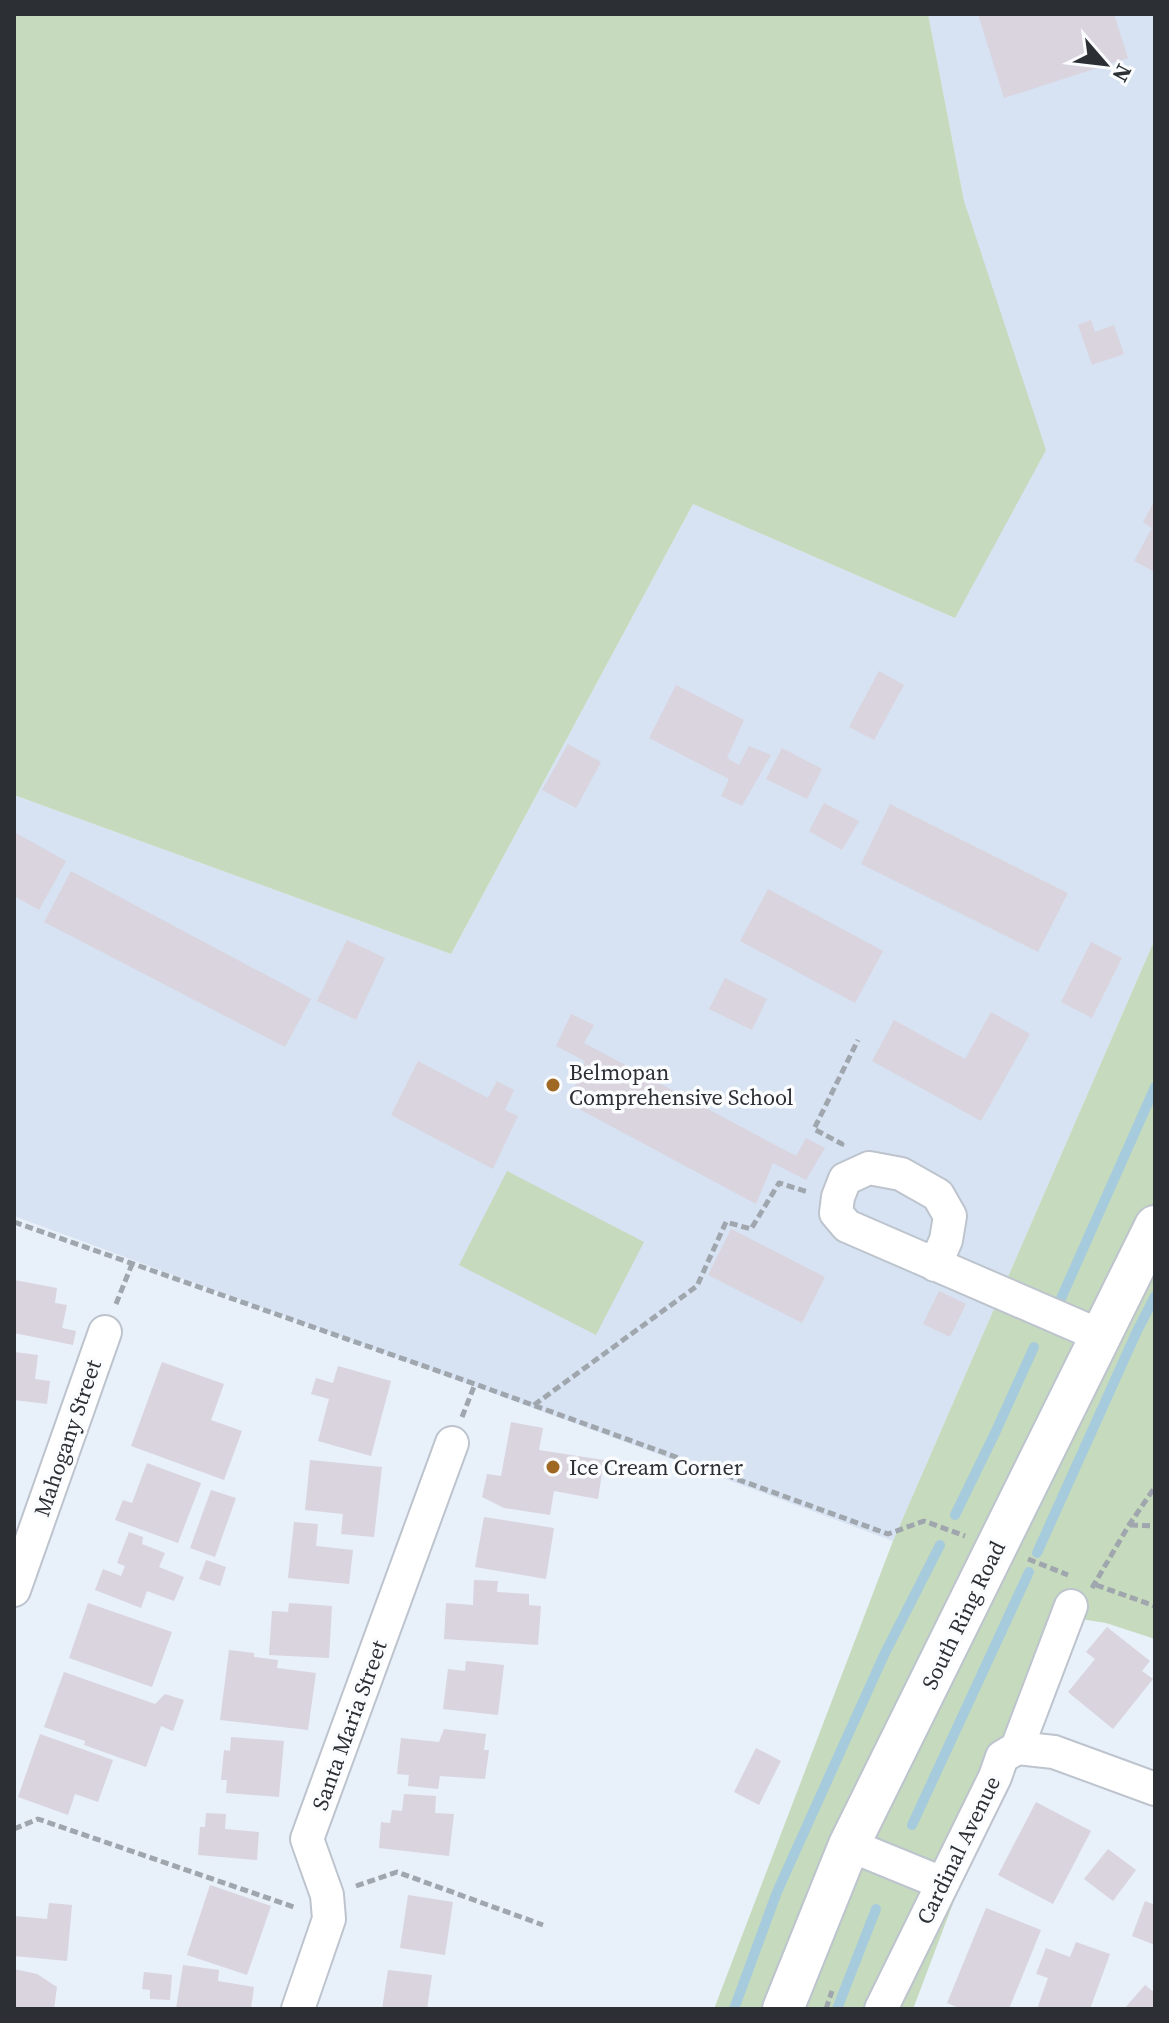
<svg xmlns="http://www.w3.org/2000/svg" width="1169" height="2023" font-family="'Source Serif 4',serif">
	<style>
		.built { fill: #d7e3f2 }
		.green { fill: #c6dabd }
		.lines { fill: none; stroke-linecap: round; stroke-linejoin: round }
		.stream { stroke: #a6cbdd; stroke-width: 10 }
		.building { fill: #d9d4de }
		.minor-casing { stroke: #bdc4cd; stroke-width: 36 }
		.major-casing { stroke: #bdc4cd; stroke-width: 44 }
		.path { stroke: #a0a6ad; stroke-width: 5; stroke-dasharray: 8 4; stroke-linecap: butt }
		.minor { stroke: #fff; stroke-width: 32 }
		.major { stroke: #fff; stroke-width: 40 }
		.poi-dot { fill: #9f6823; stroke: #fafcfe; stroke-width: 3 }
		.labels { text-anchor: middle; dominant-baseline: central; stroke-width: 7; stroke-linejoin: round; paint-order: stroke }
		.poi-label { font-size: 22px; fill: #2c2f33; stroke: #fafcfe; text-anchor: start }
		.street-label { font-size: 22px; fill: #2c2f33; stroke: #fafcfe }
	</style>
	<rect width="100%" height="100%" fill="#e8f0f9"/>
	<!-- built -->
	<polygon class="built" points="928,14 1155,14 1155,939 893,1541 14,1216 14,795 451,954 693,504 955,618 964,201"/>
	<!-- green -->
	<g class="green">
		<polygon points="14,14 928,14 964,201 1046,450 955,618 693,504 451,954 14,795"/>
		<polygon points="1155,939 1155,1639 1106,1623 1062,1616 913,2009 714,2009 893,1541"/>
		<polygon points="507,1171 644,1242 596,1335 459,1265"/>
	</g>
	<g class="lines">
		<!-- stream -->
		<g class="stream">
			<polyline points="1059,1303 1155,1087"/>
			<polyline points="955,1515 995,1433 1034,1347"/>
			<polyline points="1037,1553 1137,1331 1155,1296"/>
			<polyline points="912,1825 1029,1572"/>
			<polyline points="734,2009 777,1892 884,1655 940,1545"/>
			<polyline points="837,2009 876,1909"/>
		</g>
	</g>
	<!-- building -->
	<g class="building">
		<polygon points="978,14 1114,14 1128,58 1004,98"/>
		<polygon points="1091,320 1095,332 1114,325 1124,354 1092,365 1078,325"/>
		<polygon points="1155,500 1155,572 1134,561 1152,528 1143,522"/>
		<polygon points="879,671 904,685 874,740 849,727"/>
		<polygon points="676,685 744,720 727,758 739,765 749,746 771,755 742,806 721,796 729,779 649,738"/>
		<polygon points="568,744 601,762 576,808 542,790"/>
		<polygon points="782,748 822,769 807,799 766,779"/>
		<polygon points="824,803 859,821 842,850 809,831"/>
		<polygon points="890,804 1068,893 1038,952 861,864"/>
		<polygon points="14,832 66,861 39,910 14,896"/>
		<polygon points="71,871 311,999 285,1047 44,922"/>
		<polygon points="768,889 883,951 855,1003 740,941"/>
		<polygon points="347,940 385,958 356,1020 317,1001"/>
		<polygon points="1091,942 1122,958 1092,1018 1061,1002"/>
		<polygon points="725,978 767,999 752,1030 709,1009"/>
		<polygon points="991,1012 1030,1034 981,1121 872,1061 894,1020 965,1059"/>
		<polygon points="571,1014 594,1025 584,1043 796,1156 806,1138 825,1148 806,1180 773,1163 756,1204 568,1103 585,1061 556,1046"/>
		<polygon points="418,1061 488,1098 497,1081 514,1090 505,1110 518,1116 493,1169 391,1115"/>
		<polygon points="731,1229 825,1277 802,1323 708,1275"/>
		<polygon points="14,1280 57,1288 55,1303 67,1305 62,1328 76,1331 73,1345 14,1333"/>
		<polygon points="939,1291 966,1304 950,1337 923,1324"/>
		<polygon points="14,1352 38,1355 35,1379 50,1381 47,1404 14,1400"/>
		<polygon points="162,1362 224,1384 211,1420 242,1431 224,1480 131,1446"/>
		<polygon points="338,1366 391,1381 371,1456 318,1441 329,1399 311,1394 316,1378 333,1383"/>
		<polygon points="511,1422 543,1428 539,1450 604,1460 598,1499 554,1491 550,1515 504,1508 482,1497 487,1474 501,1476"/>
		<polygon points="310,1460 382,1467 374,1537 341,1534 343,1514 305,1510"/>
		<polygon points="147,1463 201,1483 178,1543 115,1520 123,1500 132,1503"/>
		<polygon points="211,1490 236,1498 215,1557 190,1548"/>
		<polygon points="484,1517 554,1528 546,1579 475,1567"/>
		<polygon points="294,1522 318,1524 316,1546 353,1550 349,1584 288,1578"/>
		<polygon points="129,1532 143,1537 142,1544 165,1553 159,1567 184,1577 174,1601 147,1591 141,1608 95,1590 103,1569 121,1576 125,1566 117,1563"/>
		<polygon points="206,1560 226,1567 220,1586 199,1579"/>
		<polygon points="474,1580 498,1581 497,1592 529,1594 529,1605 541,1606 538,1645 444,1639 446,1603 473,1605"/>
		<polygon points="88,1603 172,1632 152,1687 69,1658"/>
		<polygon points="289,1603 332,1606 329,1658 269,1655 272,1611 288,1612"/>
		<polygon points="1107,1627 1150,1661 1142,1671 1153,1679 1113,1729 1068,1692 1095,1659 1086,1652"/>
		<polygon points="229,1650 254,1653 254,1657 278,1660 277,1668 316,1673 308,1730 220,1720"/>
		<polygon points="466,1661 504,1665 498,1715 443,1709 448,1669 465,1671"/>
		<polygon points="64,1672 155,1704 165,1694 184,1700 173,1731 161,1726 146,1767 84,1745 85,1741 44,1727"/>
		<polygon points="444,1729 486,1734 484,1750 489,1750 485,1779 440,1776 438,1789 408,1786 409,1775 397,1774 401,1738 439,1742"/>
		<polygon points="40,1734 113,1760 98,1802 75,1794 68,1815 18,1797"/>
		<polygon points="231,1737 284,1741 279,1797 226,1793 227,1780 221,1780 224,1750 230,1751"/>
		<polygon points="756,1748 781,1761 759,1805 734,1792"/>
		<polygon points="404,1794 436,1796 435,1813 454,1814 449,1856 379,1848 381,1822 390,1823 392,1810 402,1811"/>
		<polygon points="1036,1802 1091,1831 1053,1904 998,1875"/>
		<polygon points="206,1813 226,1814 225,1829 259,1832 257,1860 198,1855 200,1827 205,1827"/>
		<polygon points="1108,1849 1136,1870 1113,1901 1084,1879"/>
		<polygon points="210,1885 271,1906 247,1975 187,1955"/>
		<polygon points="408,1895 453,1902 445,1955 400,1948"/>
		<polygon points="1145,1901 1155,1905 1155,1945 1132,1936"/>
		<polygon points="49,1903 72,1905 67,1961 14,1956 14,1916 47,1919"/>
		<polygon points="986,1908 1041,1930 1009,2009 961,2009 947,2003"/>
		<polygon points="1076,1942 1110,1954 1090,2009 1037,2009 1048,1978 1036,1974 1046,1948 1070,1957"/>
		<polygon points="183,1965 219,1970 218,1981 254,1987 251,2009 176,2009"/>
		<polygon points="14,1969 37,1974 57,1987 54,2009 14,2009"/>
		<polygon points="388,1970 432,1975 427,2009 382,2009"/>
		<polygon points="144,1972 172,1975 170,2000 150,1999 150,1990 142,1989"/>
		<polygon points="1145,1985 1155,1993 1155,2009 1124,2009"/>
	</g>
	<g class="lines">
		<!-- minor casing -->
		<g class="minor-casing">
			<g id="minor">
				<polyline points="935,1265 946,1240 950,1216 938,1195 901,1174 869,1168 845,1179 838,1197 836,1213 847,1226 1101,1336"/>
				<polyline points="14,1590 105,1332"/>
				<polyline points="1017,1748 1054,1752 1155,1789"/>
				<polyline points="849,1845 942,1883"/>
				<polyline points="298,2009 329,1919 327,1895 307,1839 452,1443"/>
				<polyline points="881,2009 995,1777 1002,1757 1017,1748 1071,1606"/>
			</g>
		</g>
		<!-- major casing -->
		<g class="major-casing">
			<polyline id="major" points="783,2009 849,1845 1155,1226"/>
		</g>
		<!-- path -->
		<g class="path">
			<polyline points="841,1146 842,1144 814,1129 858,1040"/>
			<polyline points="14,1222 475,1384 888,1534 924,1521 965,1536"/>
			<polyline points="116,1304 132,1264"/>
			<polyline points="534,1405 697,1286 726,1222 751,1229 779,1183 808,1192"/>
			<polyline points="462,1417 475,1384"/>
			<polyline points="1130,1525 1155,1526"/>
			<polyline points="1028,1559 1068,1575"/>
			<polyline points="1096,1585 1155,1606"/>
			<polyline points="1092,1588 1129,1525 1155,1487"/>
			<polyline points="14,1829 38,1819 294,1907 297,1906"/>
			<polyline points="356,1886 397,1872 543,1925"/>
			<polyline points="826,2009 832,1991"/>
		</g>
		<!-- minor -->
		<use href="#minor" class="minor"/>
		<!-- major -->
		<use href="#major" class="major"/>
	</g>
	<!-- markers -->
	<g class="poi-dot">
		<circle cx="553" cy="1085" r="8"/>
		<circle cx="553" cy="1467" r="8"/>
	</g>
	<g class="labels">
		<!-- poi labels -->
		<g class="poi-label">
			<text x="569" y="1072">Belmopan<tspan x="569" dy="25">Comprehensive School</tspan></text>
			<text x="569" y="1467">Ice Cream Corner</text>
		</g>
		<!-- street labels -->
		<g class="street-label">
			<text transform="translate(67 1438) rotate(-71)">Mahogany Street</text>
			<text transform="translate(963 1615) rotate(-64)">South Ring Road</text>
			<text transform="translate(349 1725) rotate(-70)">Santa Maria Street</text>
			<text transform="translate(958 1850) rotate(-64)">Cardinal Avenue</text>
		</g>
	</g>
	<!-- border -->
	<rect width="1169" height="2023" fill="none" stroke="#2c2f33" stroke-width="32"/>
	<!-- north arrow -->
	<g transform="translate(1105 64) rotate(118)" stroke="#fafcfe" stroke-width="6" paint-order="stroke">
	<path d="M0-6L14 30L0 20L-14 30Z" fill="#2c2f33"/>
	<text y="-12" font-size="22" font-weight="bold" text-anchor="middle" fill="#2c2f33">N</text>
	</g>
</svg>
